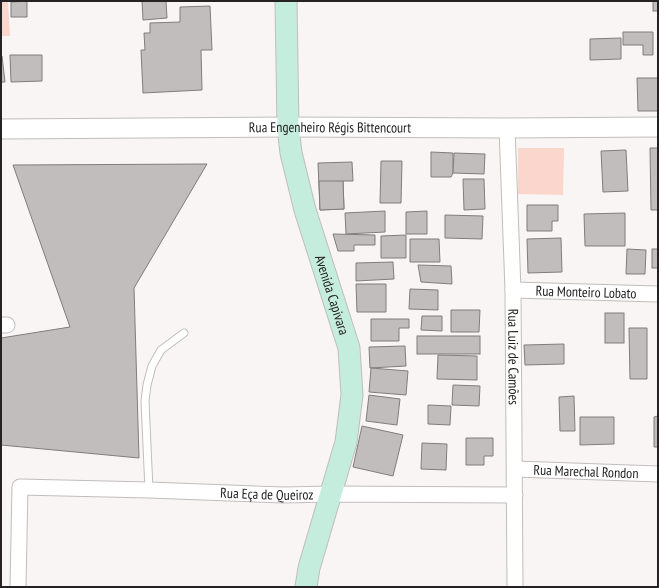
<svg xmlns="http://www.w3.org/2000/svg" width="659" height="588" font-family="'PT Sans Narrow',sans-serif">
	<style>
		.garden { fill: #fad6cd }
		.building { fill: #c1bdbc; stroke: #817d7d }
		.lines { fill: none; stroke-linecap: round; stroke-linejoin: round }
		.service-casing { stroke: #c1bdbc; stroke-width: 9 }
		.minor-casing { stroke: #c1bdbc; stroke-width: 17 }
		.tertiary-casing { stroke: #c1bdbc; stroke-width: 21 }
		.secondary-casing { stroke: #c1bdbc; stroke-width: 23 }
		.service { stroke: #fff; stroke-width: 7 }
		.minor { stroke: #fff; stroke-width: 15 }
		.tertiary { stroke: #fff; stroke-width: 19 }
		.secondary { stroke: #c5edde; stroke-width: 21 }
		.labels { text-anchor: middle; dominant-baseline: central; stroke-width: 4; stroke-linejoin: round; paint-order: stroke }
		.street-label { font-size: 14px; fill: #242222; stroke: #f9f5f4 }
	</style>
	<rect width="100%" height="100%" fill="#f9f5f4"/>
	<!-- garden -->
	<g class="garden">
		<polygon points="1,1 8,1 10,36 1,36"/>
		<polygon points="518,148 564,148 563,195 518,194"/>
	</g>
	<!-- building -->
	<g class="building">
		<polygon points="27,1 27,17 11,17 11,2"/>
		<polygon points="142,1 166,1 167,18 143,20"/>
		<rect x="653" y="1" width="5" height="10"/>
		<polygon points="210,6 212,50 201,50 202,90 143,93 141,50 145,50 144,33 150,33 150,23 180,22 180,7"/>
		<polygon points="623,32 653,32 653,55 643,55 643,45 623,45"/>
		<polygon points="621,38 621,59 590,60 590,39"/>
		<polygon points="10,55 42,55 42,81 11,82"/>
		<polygon points="1,56 2,56 5,82 1,82"/>
		<polygon points="637,78 658,78 658,111 638,111"/>
		<polygon points="650,148 658,148 658,210 651,210"/>
		<polygon points="626,150 628,191 603,192 601,151"/>
		<polygon points="431,152 453,153 453,173 451,177 431,177"/>
		<polygon points="454,153 485,154 484,174 453,173"/>
		<polygon points="381,161 402,161 401,203 380,203"/>
		<polygon points="352,162 353,181 343,181 344,209 320,210 318,163"/>
		<polygon points="207,164 134,288 139,458 1,445 1,338 70,327 13,165"/>
		<polygon points="463,179 484,179 485,209 464,210"/>
		<polygon points="319,181 343,181 344,209 320,210"/>
		<polygon points="527,205 558,205 558,221 552,221 552,231 527,231"/>
		<polygon points="385,211 385,232 346,234 345,213"/>
		<polygon points="427,211 427,234 406,234 406,212"/>
		<polygon points="625,213 625,246 585,246 584,214"/>
		<polygon points="445,215 483,216 482,239 445,238"/>
		<polygon points="333,234 375,235 375,245 354,245 354,251 338,251"/>
		<polygon points="406,235 406,258 381,258 381,236"/>
		<polygon points="561,238 562,272 528,273 527,239"/>
		<polygon points="410,239 439,239 440,262 410,262"/>
		<polygon points="627,249 646,250 645,274 626,274"/>
		<rect x="652" y="249" width="6" height="19"/>
		<polygon points="393,262 394,279 356,281 356,263"/>
		<polygon points="418,265 451,266 452,284 421,282"/>
		<polygon points="356,284 386,284 386,312 357,312"/>
		<polygon points="410,289 438,290 438,310 409,309"/>
		<polygon points="451,310 480,310 479,332 451,332"/>
		<rect x="605" y="313" width="19" height="30"/>
		<polygon points="422,316 442,316 442,331 421,330"/>
		<polygon points="371,319 409,319 409,328 399,328 399,341 371,341"/>
		<polygon points="629,328 647,328 647,379 630,379"/>
		<rect x="417" y="336" width="63" height="18"/>
		<polygon points="564,344 564,364 525,365 524,345"/>
		<polygon points="405,346 406,366 370,368 369,347"/>
		<polygon points="438,355 477,356 477,380 437,379"/>
		<polygon points="371,368 408,371 406,395 369,392"/>
		<polygon points="453,385 480,386 479,406 452,405"/>
		<polygon points="369,395 400,399 397,425 366,421"/>
		<polygon points="574,396 575,431 560,431 559,397"/>
		<polygon points="428,405 451,406 450,425 428,424"/>
		<polygon points="658,416 658,447 654,447 654,417"/>
		<polygon points="580,417 614,417 614,444 580,445"/>
		<polygon points="362,426 403,435 393,476 353,467"/>
		<polygon points="466,438 493,438 493,456 484,456 484,465 466,465"/>
		<polygon points="422,443 447,444 446,470 421,469"/>
	</g>
	<g class="lines">
		<!-- service casing -->
		<g class="service-casing">
			<polyline id="service" points="149,490 145,401 147,385 152,366 161,350 184,333"/>
		</g>
		<!-- minor casing -->
		<g class="minor-casing">
			<g id="minor">
				<path id="s1" d="M507 128 513 290 515 587"/>
				<path id="s2" d="M513 290 658 294"/>
				<polyline points="1,325 7,325"/>
				<path id="s3" d="M515 469 658 474"/>
				<path id="s4" d="M18 587 20 487 149 490 284 495 331 494 515 495"/>
			</g>
		</g>
		<!-- tertiary casing -->
		<g class="tertiary-casing">
			<g id="tertiary">
				<path id="s5" d="M1 129 288 127 507 128 658 127"/>
			</g>
		</g>
		<!-- secondary casing -->
		<g class="secondary-casing">
			<g id="secondary">
				<path id="s6" d="M286 1 288 127 291 153 305 210 349 348 352 395 346 442 309 568 306 587"/>
			</g>
		</g>
		<!-- service -->
		<use href="#service" class="service"/>
		<!-- minor -->
		<use href="#minor" class="minor"/>
		<!-- tertiary -->
		<use href="#tertiary" class="tertiary"/>
		<!-- secondary -->
		<use href="#secondary" class="secondary"/>
	</g>
	<g class="labels">
		<!-- street labels -->
		<g class="street-label">
			<text stroke="none"><textPath href="#s5" startOffset="329">Rua Engenheiro Régis Bittencourt</textPath></text>
			<text stroke="none"><textPath href="#s2" startOffset="73">Rua Monteiro Lobato</textPath></text>
			<text stroke="none"><textPath href="#s6" startOffset="300">Avenida Capivara</textPath></text>
			<text stroke="none"><textPath href="#s1" startOffset="229">Rua Luiz de Camões</textPath></text>
			<text stroke="none"><textPath href="#s3" startOffset="71">Rua Marechal Rondon</textPath></text>
			<text stroke="none"><textPath href="#s4" startOffset="347">Rua Eça de Queiroz</textPath></text>
		</g>
	</g>
	<!-- border -->
	<rect width="659" height="588" fill="none" stroke="#242222" stroke-width="4"/>
</svg>
